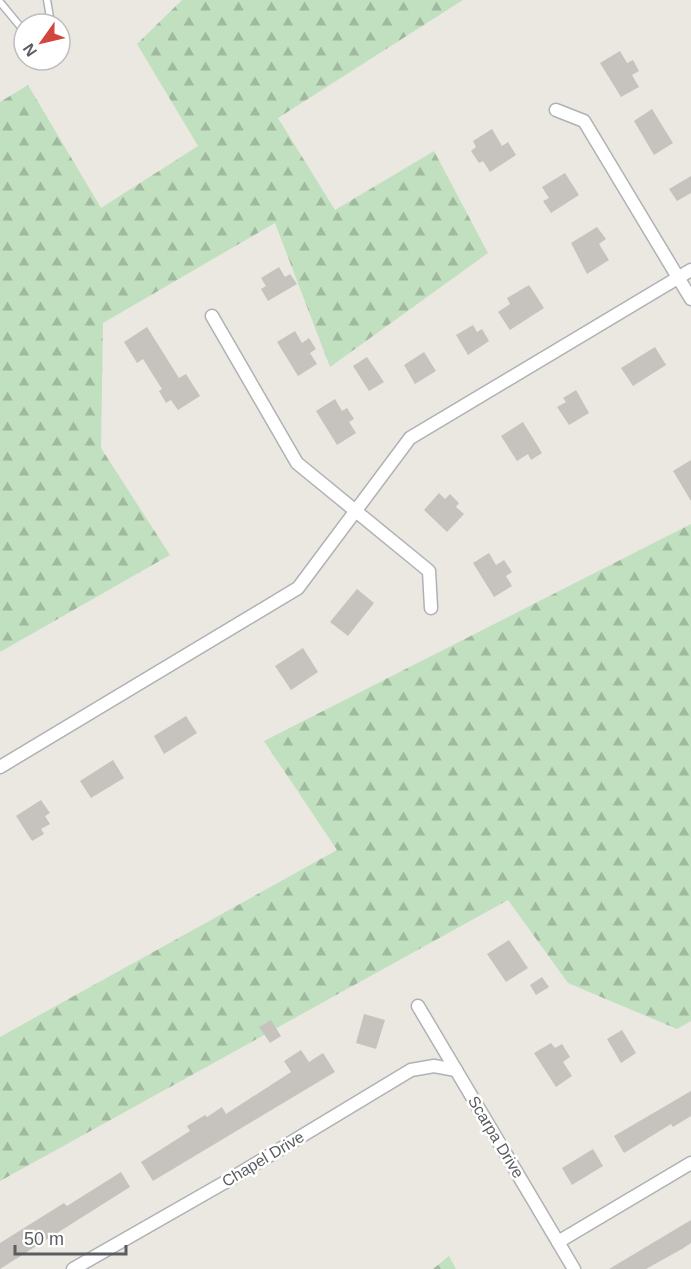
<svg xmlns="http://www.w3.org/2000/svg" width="691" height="1269" font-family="Helvetica,sans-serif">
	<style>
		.forest { fill: url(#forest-firs) }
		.building { fill: #c6c3be }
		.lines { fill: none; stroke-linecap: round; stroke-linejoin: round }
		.service-casing { stroke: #afb2b5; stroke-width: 9 }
		.minor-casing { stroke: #afb2b5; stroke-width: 15 }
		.service { stroke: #fff; stroke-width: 6 }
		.minor { stroke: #fff; stroke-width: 12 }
		.labels { text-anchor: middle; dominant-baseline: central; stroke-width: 5; stroke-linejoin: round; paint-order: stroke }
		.street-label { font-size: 16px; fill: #5a5d60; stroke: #fff }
	</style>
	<defs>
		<pattern id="forest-firs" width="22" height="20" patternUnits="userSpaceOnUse" patternTransform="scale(1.5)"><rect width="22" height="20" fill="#c1e0c0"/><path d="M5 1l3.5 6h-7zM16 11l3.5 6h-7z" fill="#a0b99f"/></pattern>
	</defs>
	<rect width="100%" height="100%" fill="#ebe8e1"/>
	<!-- forest -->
	<g class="forest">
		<polygon points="182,0 463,0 278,118 335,210 434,151 488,253 330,367 275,223 103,323 101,448 170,555 0,652 0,102 28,85 101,208 198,146 137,44"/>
		<polygon points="691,524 691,1021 677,1029 568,983 508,900 0,1181 0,1037 337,850 264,741"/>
		<polygon points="449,1256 456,1269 433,1269"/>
	</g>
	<!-- building -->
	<g class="building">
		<polygon points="620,51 627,63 633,60 639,71 632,75 639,87 621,97 600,63"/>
		<polygon points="652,109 673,143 654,155 634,121"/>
		<polygon points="492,129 502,146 508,142 516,155 490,172 483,161 479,163 471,151 476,147 473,141"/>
		<polygon points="565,173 579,195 551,213 543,201 549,198 542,187"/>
		<polygon points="691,176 691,193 677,201 669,189"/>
		<polygon points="597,227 606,239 599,244 609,260 587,274 571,243"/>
		<polygon points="279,267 285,277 290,274 297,284 268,301 261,289 266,286 261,278"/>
		<polygon points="529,285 544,308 510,330 498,312 510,304 507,298"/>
		<polygon points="473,325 477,332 482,329 489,341 468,355 456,335"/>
		<polygon points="147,327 179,378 186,374 200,396 178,410 171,400 166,403 159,391 162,389 143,359 137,363 124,342"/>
		<polygon points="295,331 302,343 309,338 316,349 310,353 317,364 298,376 277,342"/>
		<polygon points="655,347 666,365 633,386 621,368"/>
		<polygon points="424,352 436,371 415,384 404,365"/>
		<polygon points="367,357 384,382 369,391 353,366"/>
		<polygon points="576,390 589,413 569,425 557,407 566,402 563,398"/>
		<polygon points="335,399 342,411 347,408 354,419 349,422 356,433 337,445 316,411"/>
		<polygon points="523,422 542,453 531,460 528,454 517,461 501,436"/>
		<polygon points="691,460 691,501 673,471"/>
		<polygon points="439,493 445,499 450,494 459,503 456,507 464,514 447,532 424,510"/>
		<polygon points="489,553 496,565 504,560 512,572 506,576 512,586 494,597 473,563"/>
		<polygon points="357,589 374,603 348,636 330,622"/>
		<polygon points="303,648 318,672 291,690 275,666"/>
		<polygon points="186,716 197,733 164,754 154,736"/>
		<polygon points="113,760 124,778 91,798 80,781"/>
		<polygon points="41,800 50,813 45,816 50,824 41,829 44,834 32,841 16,816"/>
		<polygon points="509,940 528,968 506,982 487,954"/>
		<polygon points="542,977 549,987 536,995 530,985"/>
		<polygon points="364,1014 385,1020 376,1049 356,1043"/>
		<polygon points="271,1020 281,1036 270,1043 259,1027"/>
		<polygon points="622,1030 636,1053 621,1063 607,1039"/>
		<polygon points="551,1043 555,1048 562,1044 570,1057 563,1062 572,1076 556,1087 534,1053"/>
		<polygon points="301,1050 309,1062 323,1053 335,1072 153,1181 141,1162 190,1131 187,1126 205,1115 207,1117 222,1107 226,1114 291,1072 284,1061"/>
		<polygon points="691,1091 691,1116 673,1127 671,1124 624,1153 614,1136"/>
		<polygon points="593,1149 603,1166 572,1185 562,1168"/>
		<polygon points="121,1172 130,1187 0,1269 0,1243 64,1203 67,1206"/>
		<polygon points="691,1220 691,1243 682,1249 646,1269 609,1269"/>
	</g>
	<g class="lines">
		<!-- service casing -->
		<g class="service-casing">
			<g id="service">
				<polyline points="0,2 24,31"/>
				<polyline points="45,24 50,17 47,0"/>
			</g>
		</g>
		<!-- minor casing -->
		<g class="minor-casing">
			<g id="minor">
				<polyline points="556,110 584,121 691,299"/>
				<polyline points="212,316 297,463 429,571 431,608"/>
				<polyline points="0,767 298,588 410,438 691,270"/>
				<polyline points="418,1006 574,1269"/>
				<polyline points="558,1242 691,1163"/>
				<polyline points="73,1269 227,1181 411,1070 434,1066 456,1070"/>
			</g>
		</g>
		<!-- service -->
		<use href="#service" class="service"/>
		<!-- minor -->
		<use href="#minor" class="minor"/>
	</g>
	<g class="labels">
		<!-- street labels -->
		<g class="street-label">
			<text transform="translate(496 1137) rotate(59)">Scarpa Drive</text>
			<text transform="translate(263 1159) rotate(-31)">Chapel Drive</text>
		</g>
	</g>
	<!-- north arrow -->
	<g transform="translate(42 42) rotate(236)"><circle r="28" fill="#ffffff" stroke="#bdbebf" stroke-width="1.5"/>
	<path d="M0-4.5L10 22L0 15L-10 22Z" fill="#d3463f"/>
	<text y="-9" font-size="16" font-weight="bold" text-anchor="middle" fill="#5a5d60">N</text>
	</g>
	<!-- scale -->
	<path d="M15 1245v9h111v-9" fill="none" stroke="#5a5d60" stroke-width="3"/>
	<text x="24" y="1245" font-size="18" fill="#5a5d60" stroke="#ffffff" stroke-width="4.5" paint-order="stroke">50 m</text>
</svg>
